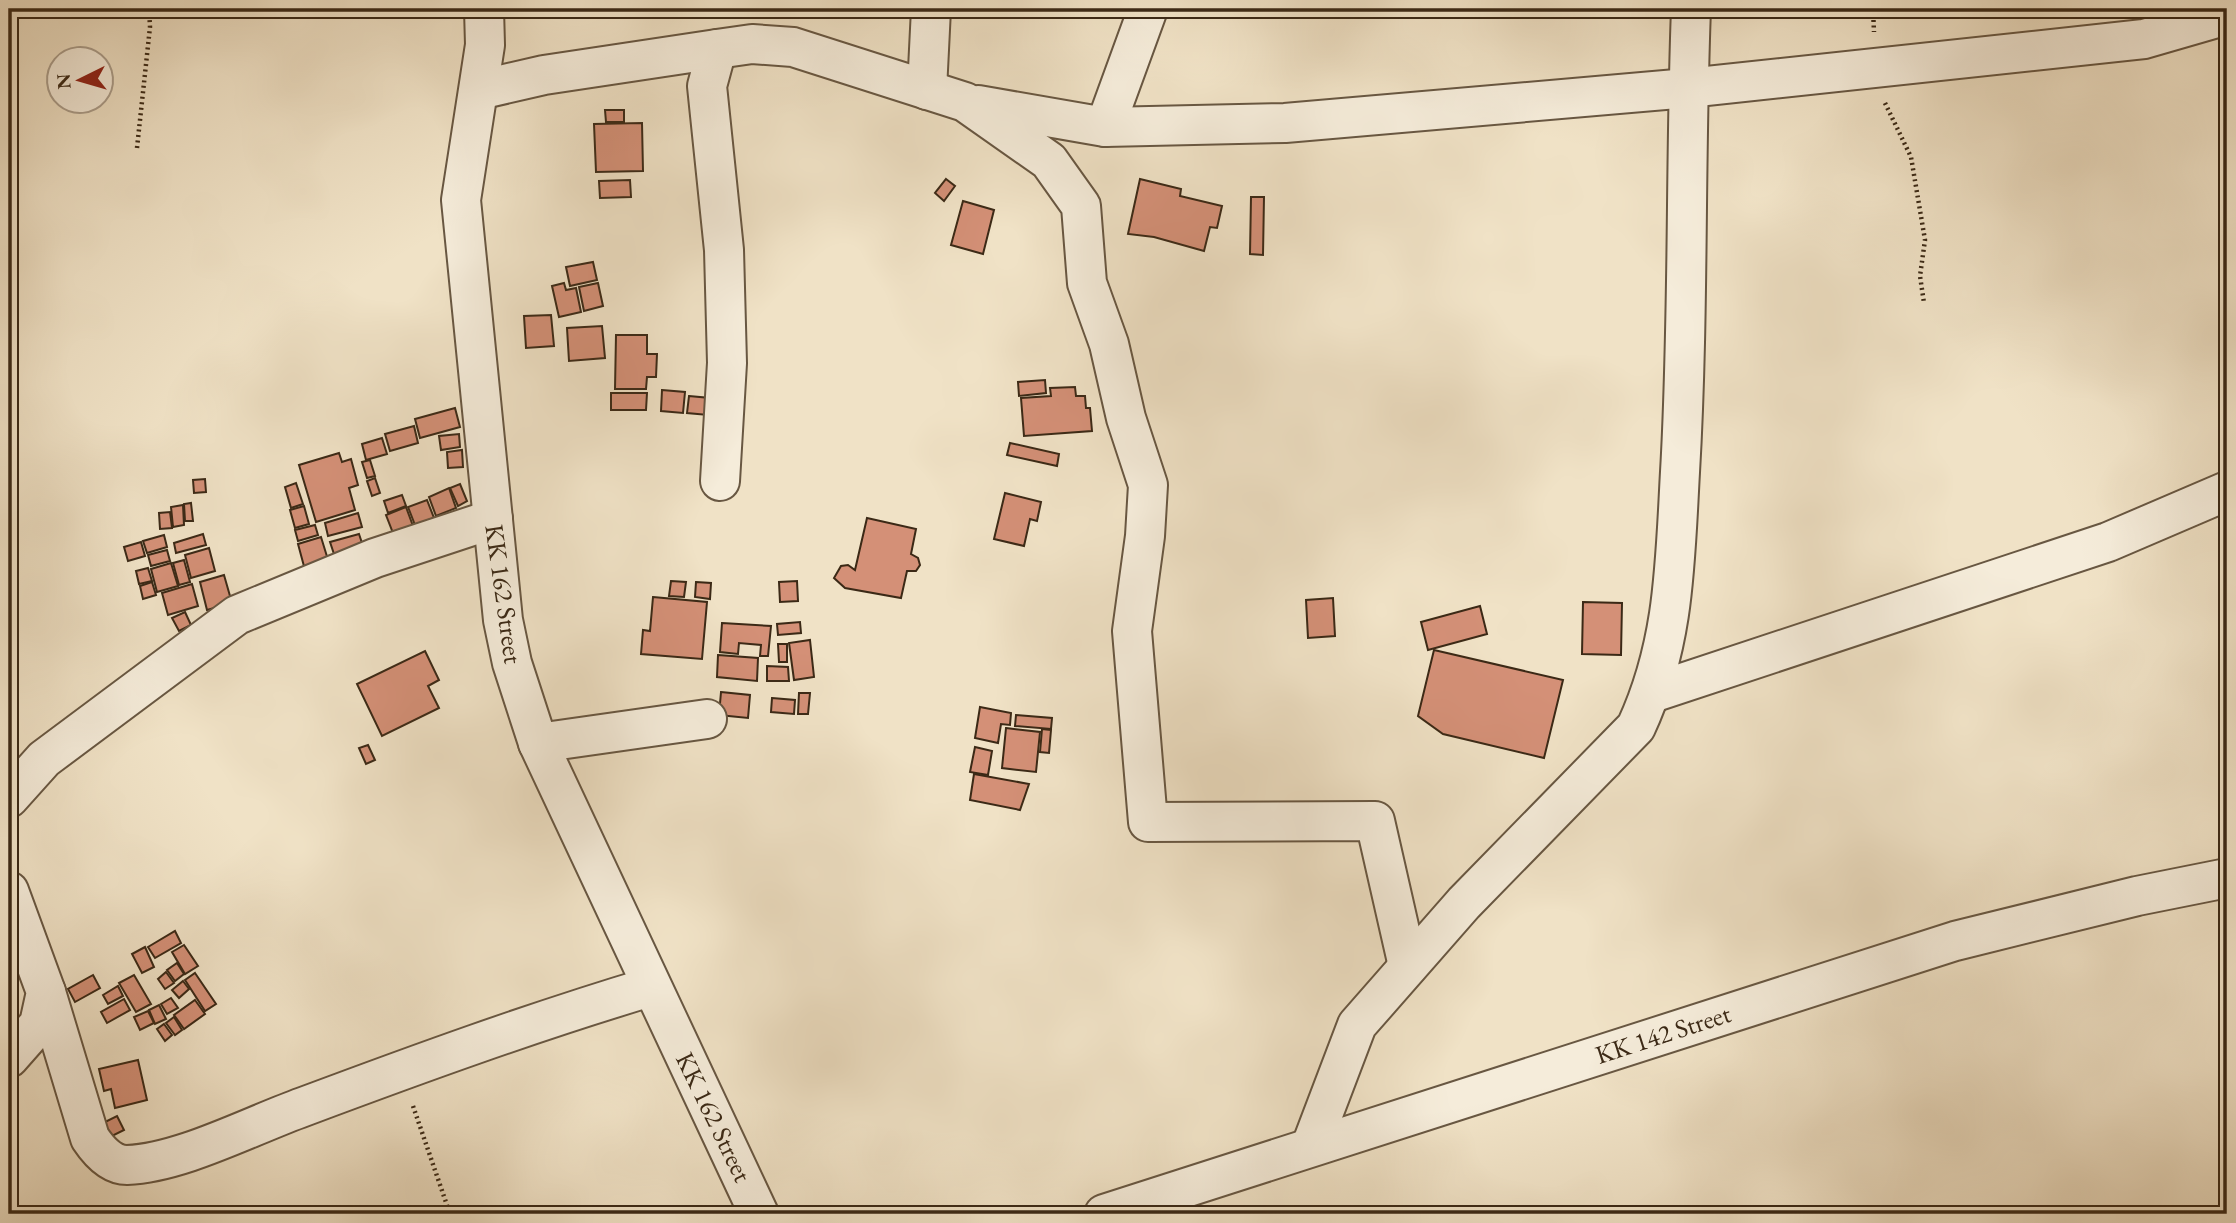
<svg xmlns="http://www.w3.org/2000/svg" width="2236" height="1223" font-family="'EB Garamond',serif">
	<style>
		.building { fill: #d49077; stroke: #3b2916; stroke-width: 2 }
		.lines { fill: none; stroke-linecap: round; stroke-linejoin: round }
		.minor-casing { stroke: #685742; stroke-width: 42 }
		.path { stroke: #3b2916; stroke-width: 4.5; stroke-dasharray: 2 3.5; stroke-linecap: butt }
		.minor { stroke: #f5ecda; stroke-width: 38 }
		.labels { text-anchor: middle; dominant-baseline: central; stroke-width: 6; stroke-linejoin: round; paint-order: stroke }
		.street-label { font-size: 26px; fill: #3b2916; stroke: #f5ecda }
	</style>
	<rect width="100%" height="100%" fill="#f0e2c6"/>
	<filter id="stains"><feTurbulence type="fractalNoise" baseFrequency=".00286" numOctaves="4"/><feColorMatrix values="0 0 0 0 .2 0 0 0 0 .09 0 0 0 0 .02 0 0 0 .5 -.17"/></filter>
	<radialGradient id="worn" r=".72"><stop offset=".6" stop-color="#630" stop-opacity="0"/><stop offset="1" stop-color="#630" stop-opacity=".3"/></radialGradient>
	<!-- building -->
	<g class="building">
		<polygon points="605,110 624,110 624,122 606,122"/>
		<polygon points="642,123 643,171 596,172 594,124"/>
		<polygon points="946,179 955,186 944,201 935,193"/>
		<polygon points="1140,179 1181,189 1180,196 1222,206 1217,228 1210,227 1204,251 1154,237 1128,234"/>
		<polygon points="630,180 631,197 600,198 599,181"/>
		<polygon points="1251,197 1264,197 1263,255 1250,254"/>
		<polygon points="963,201 994,210 983,254 951,245"/>
		<polygon points="593,262 597,280 570,286 566,267"/>
		<polygon points="564,283 566,290 576,288 581,312 559,317 552,286"/>
		<polygon points="598,283 603,306 584,311 579,287"/>
		<polygon points="551,315 554,346 526,348 524,316"/>
		<polygon points="602,326 605,358 569,361 567,328"/>
		<polygon points="616,335 647,335 647,354 657,354 656,377 647,377 646,389 615,389"/>
		<polygon points="1045,380 1046,393 1019,396 1018,382"/>
		<polygon points="1075,387 1076,396 1085,396 1086,408 1090,408 1092,431 1024,436 1021,398 1051,396 1050,388"/>
		<polygon points="662,390 685,392 683,413 661,411"/>
		<polygon points="611,393 647,393 646,410 611,410"/>
		<polygon points="689,396 710,398 708,415 687,413"/>
		<polygon points="455,408 460,427 420,438 415,419"/>
		<polygon points="414,426 418,443 390,451 385,434"/>
		<polygon points="459,434 460,447 441,450 439,436"/>
		<polygon points="382,438 387,454 366,460 362,444"/>
		<polygon points="1010,443 1059,454 1057,466 1007,455"/>
		<polygon points="462,450 463,467 448,468 447,452"/>
		<polygon points="339,453 342,462 351,459 358,485 349,488 355,510 316,522 299,465"/>
		<polygon points="370,460 375,476 367,478 362,462"/>
		<polygon points="375,478 380,493 372,496 367,481"/>
		<polygon points="205,479 206,492 194,493 193,480"/>
		<polygon points="296,483 303,504 291,508 285,487"/>
		<polygon points="460,484 467,501 458,506 450,488"/>
		<polygon points="449,488 456,508 436,516 429,497"/>
		<polygon points="1005,493 1041,502 1037,521 1030,519 1024,546 994,539"/>
		<polygon points="402,495 406,506 388,513 384,501"/>
		<polygon points="427,500 434,518 415,525 408,507"/>
		<polygon points="191,503 193,521 185,521 184,504"/>
		<polygon points="183,505 184,525 173,527 171,507"/>
		<polygon points="304,506 309,524 295,528 290,510"/>
		<polygon points="406,507 413,526 393,533 386,515"/>
		<polygon points="170,512 172,528 160,529 159,513"/>
		<polygon points="358,513 362,527 328,536 325,523"/>
		<polygon points="867,518 916,529 911,554 918,558 920,565 916,571 907,571 901,598 845,588 834,578 841,566 848,565 855,570"/>
		<polygon points="315,525 318,535 298,541 295,530"/>
		<polygon points="203,534 206,545 176,553 174,543"/>
		<polygon points="359,534 364,549 335,557 330,542"/>
		<polygon points="164,535 167,547 147,553 143,541"/>
		<polygon points="321,537 329,563 305,570 298,544"/>
		<polygon points="141,542 145,556 128,561 124,547"/>
		<polygon points="209,548 215,571 191,578 185,555"/>
		<polygon points="167,550 170,561 151,566 148,555"/>
		<polygon points="184,560 190,582 179,585 173,563"/>
		<polygon points="171,563 178,586 157,592 151,569"/>
		<polygon points="148,568 152,581 139,584 136,571"/>
		<polygon points="224,575 232,603 207,610 200,582"/>
		<polygon points="671,581 686,582 684,597 669,596"/>
		<polygon points="797,581 798,601 780,602 779,582"/>
		<polygon points="152,582 156,595 143,599 140,586"/>
		<polygon points="696,582 711,583 710,599 695,597"/>
		<polygon points="192,584 198,606 168,615 162,593"/>
		<polygon points="653,597 707,602 702,659 641,654 643,630 650,631"/>
		<polygon points="1333,598 1335,636 1308,638 1306,600"/>
		<polygon points="1583,602 1622,603 1621,655 1582,654"/>
		<polygon points="1480,606 1487,634 1428,650 1421,622"/>
		<polygon points="185,612 191,625 179,631 172,618"/>
		<polygon points="800,622 801,633 778,635 777,624"/>
		<polygon points="722,623 771,626 768,656 760,656 761,645 739,643 738,654 720,652"/>
		<polygon points="810,640 814,677 794,680 789,643"/>
		<polygon points="778,644 787,644 787,662 779,662"/>
		<polygon points="1434,650 1563,680 1544,758 1443,734 1418,716"/>
		<polygon points="425,651 439,680 428,686 439,708 382,736 357,684"/>
		<polygon points="718,655 758,658 757,681 717,677"/>
		<polygon points="767,666 788,667 789,681 767,681"/>
		<polygon points="721,692 750,695 748,718 719,715"/>
		<polygon points="799,693 810,693 808,714 798,714"/>
		<polygon points="772,698 795,700 794,714 771,712"/>
		<polygon points="980,707 1011,713 1010,725 1001,724 998,743 975,738"/>
		<polygon points="1016,715 1052,718 1051,729 1015,726"/>
		<polygon points="1006,728 1040,732 1036,772 1002,768"/>
		<polygon points="1042,729 1051,730 1049,753 1040,752"/>
		<polygon points="368,745 375,760 366,764 359,748"/>
		<polygon points="975,747 992,751 988,775 970,772"/>
		<polygon points="974,774 1029,784 1020,810 970,800"/>
		<polygon points="175,931 181,943 155,958 148,947"/>
		<polygon points="184,945 198,966 185,974 172,952"/>
		<polygon points="145,947 154,967 142,973 132,954"/>
		<polygon points="177,963 184,974 175,981 167,970"/>
		<polygon points="166,972 174,983 165,989 158,979"/>
		<polygon points="195,973 216,1004 205,1011 185,980"/>
		<polygon points="93,975 100,988 75,1002 68,989"/>
		<polygon points="134,975 151,1004 136,1012 119,983"/>
		<polygon points="183,981 189,989 179,998 172,990"/>
		<polygon points="118,986 123,996 108,1004 103,995"/>
		<polygon points="171,998 178,1008 167,1014 161,1004"/>
		<polygon points="124,999 130,1010 107,1023 101,1012"/>
		<polygon points="195,1000 205,1014 184,1029 174,1015"/>
		<polygon points="159,1005 166,1019 155,1024 149,1010"/>
		<polygon points="148,1011 154,1023 140,1030 134,1017"/>
		<polygon points="174,1017 182,1030 175,1035 166,1023"/>
		<polygon points="164,1024 172,1035 165,1041 157,1029"/>
		<polygon points="138,1060 147,1100 115,1108 111,1089 104,1091 99,1069"/>
		<polygon points="117,1116 124,1130 110,1137 103,1123"/>
	</g>
	<g class="lines">
		<!-- minor casing -->
		<g class="minor-casing">
			<g id="minor">
				<polyline points="484,9 485,45 461,200 503,620 512,663 538,743 759,1214"/>
				<polyline points="717,49 707,86 724,250 727,363 720,481"/>
				<polyline points="479,90 544,75 717,49 752,44 793,47 965,102 1049,161 1081,206 1087,283 1109,344 1126,418 1148,485 1145,536 1132,631 1148,822 1375,821 1408,966"/>
				<polyline points="927,90 931,9"/>
				<polyline points="978,105 1105,127 1285,123 1688,88 2144,39 2227,15"/>
				<polyline points="1105,127 1148,9"/>
				<polyline points="1652,693 2108,542 2227,491"/>
				<polyline points="538,743 707,719"/>
				<polyline points="9,798 44,759 237,615 375,558 493,519"/>
				<polyline points="9,891 46,992 39,1024 9,1058"/>
				<path d="M46 992 90 1138C98 1150 110 1165 127 1165 181 1163 250 1126 303 1107 418 1064 533 1022 650 987"/>
				<path d="M1311 1146 1357 1025 1464 903 1636 727C1675 643 1675 562 1680 472 1689 318 1685 163 1691 9"/>
				<polyline points="1104,1214 1955,941 2137,896 2227,878"/>
			</g>
		</g>
		<!-- path -->
		<g class="path">
			<polyline points="1873,9 1874,32"/>
			<polyline points="1885,103 1911,157 1925,240 1920,276 1924,303"/>
			<polyline points="137,148 150,27 149,9"/>
			<polyline points="413,1106 450,1214"/>
		</g>
		<!-- minor -->
		<use href="#minor" class="minor"/>
	</g>
	<g class="labels">
		<!-- street labels -->
		<g class="street-label">
			<text transform="translate(504 594) rotate(82)">KK 162 Street</text>
			<text transform="translate(1663 1034) rotate(-18)">KK 142 Street</text>
			<text transform="translate(714 1117) rotate(64)">KK 162 Street</text>
		</g>
	</g>
	<!-- margin -->
	<rect width="2236" height="1223" fill="none" stroke="#f0e2c6" stroke-width="35"/>
	<rect x="10" y="10" width="2215" height="1202" fill="none" stroke="#3b2916" stroke-width="3.5"/>
	<rect x="18" y="18" width="2201" height="1188" fill="none" stroke="#3b2916" stroke-width="2"/>
	<!-- north arrow -->
	<g transform="translate(80 80) rotate(265)"><circle r="33" fill="#f5ecda" stroke="#ab9e8c" stroke-width="2"/>
	<path d="M0-5L12 26L0 18L-12 26Z" fill="#8f2418"/>
	<text y="-10" font-size="19" font-weight="bold" text-anchor="middle" fill="#3b2916">N</text>
	</g>
	<rect width="100%" height="100%" filter="url(#stains)"/>
	<rect width="100%" height="100%" fill="url(#worn)"/>
</svg>
